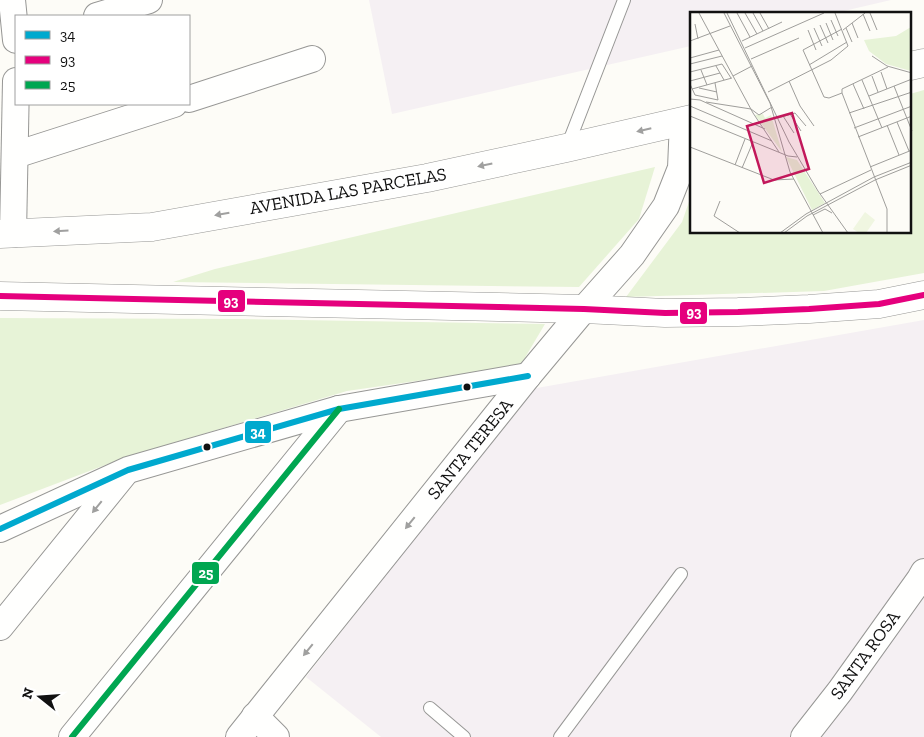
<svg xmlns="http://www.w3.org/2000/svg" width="924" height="737" font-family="'Zilla Slab',serif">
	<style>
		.industrial { fill: #f5f0f3 }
		.green { fill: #e7f3d7 }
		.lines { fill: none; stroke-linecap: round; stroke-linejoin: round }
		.service-casing { stroke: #979795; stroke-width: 14 }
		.minor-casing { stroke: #979795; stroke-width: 28 }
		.tertiary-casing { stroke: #979795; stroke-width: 29 }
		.service { stroke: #fffffe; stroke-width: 12 }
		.minor { stroke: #fffffe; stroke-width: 26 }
		.tertiary { stroke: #fffffe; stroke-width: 28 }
		.bus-1-casing { stroke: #fff; stroke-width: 10 }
		.bus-2-casing { stroke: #fff; stroke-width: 10 }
		.bus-3-casing { stroke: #fff; stroke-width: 10 }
		.bus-1 { stroke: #00a9ce; stroke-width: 6 }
		.bus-2 { stroke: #e5007d; stroke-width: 6 }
		.bus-3 { stroke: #00a651; stroke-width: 6 }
		.oneway { fill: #a0a09f }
		.bus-dot { fill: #111; stroke: #fff; stroke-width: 2 }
		.labels { text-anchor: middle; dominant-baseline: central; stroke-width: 5; stroke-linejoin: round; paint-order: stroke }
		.street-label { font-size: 18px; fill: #111; stroke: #fff }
		.inset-road { fill: none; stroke: #9f9e9b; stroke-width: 1 }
		.view { fill: #c2185b; fill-opacity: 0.15; stroke: #c2185b; stroke-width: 2.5 }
		.inset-edge { fill: none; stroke: #111; stroke-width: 2.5 }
		.line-badge { stroke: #fff; stroke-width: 2 }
		.badge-label { font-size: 14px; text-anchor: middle; font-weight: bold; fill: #fff }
	</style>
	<rect width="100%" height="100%" fill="#fdfcf7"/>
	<!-- industrial -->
	<g class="industrial">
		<polygon points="369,0 891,0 831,14 692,14 691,46 392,114"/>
		<polygon points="924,320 924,737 381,737 306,677 531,389"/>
	</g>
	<!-- green -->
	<g class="green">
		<polygon points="924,90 924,273 824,291 626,297 682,222 691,196 692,232 910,232 910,94"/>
		<polygon points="655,167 639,219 579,287 173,282 215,269"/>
		<polygon points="0,318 237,319 545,324 520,366 347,391 129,456 0,505"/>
	</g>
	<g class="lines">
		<!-- service casing -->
		<g class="service-casing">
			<g id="service">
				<polyline points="567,147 624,0"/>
				<polyline points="430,708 464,737"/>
				<polyline points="560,737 681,574"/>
			</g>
		</g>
		<!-- minor casing -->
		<g class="minor-casing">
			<g id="minor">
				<polyline points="12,0 16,40"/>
				<polyline points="97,16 149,0"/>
				<polyline points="189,99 312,59"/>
				<polyline points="15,155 174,104"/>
				<polyline points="13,234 16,81"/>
				<polyline points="0,529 128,470 339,409 528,376"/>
				<polyline points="0,627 124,474"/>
				<polyline points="255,716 276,737"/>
				<polyline points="72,737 339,409"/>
				<polyline points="239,737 528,376 584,309 632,255 666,206 681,168 683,121"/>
				<polyline points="804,737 840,691 920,579 924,572"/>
			</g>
		</g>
		<!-- tertiary casing -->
		<g class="tertiary-casing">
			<g id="tertiary">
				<polyline points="910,66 924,63"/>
				<polyline points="0,234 152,227 427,178 566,148 692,119"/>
				<polyline points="0,296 584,309 665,313 738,312 809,309 879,304 924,295"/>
			</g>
		</g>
		<!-- service -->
		<use href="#service" class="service"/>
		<!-- minor -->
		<use href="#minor" class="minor"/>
		<!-- tertiary -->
		<use href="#tertiary" class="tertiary"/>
		<!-- bus-1 casing -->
		<g class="bus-1-casing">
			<polyline id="bus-1" points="0,529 128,470 339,409 528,376"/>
		</g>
		<!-- bus-2 casing -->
		<g class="bus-2-casing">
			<polyline id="bus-2" points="0,296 584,309 665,313 738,312 809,309 879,304 924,295"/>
		</g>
		<!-- bus-3 casing -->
		<g class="bus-3-casing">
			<polyline id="bus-3" points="72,737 339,409"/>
		</g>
		<!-- bus-1 -->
		<use href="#bus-1" class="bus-1"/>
		<!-- bus-2 -->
		<use href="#bus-2" class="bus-2"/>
		<!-- bus-3 -->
		<use href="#bus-3" class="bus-3"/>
	</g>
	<!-- one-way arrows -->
	<defs><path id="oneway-solid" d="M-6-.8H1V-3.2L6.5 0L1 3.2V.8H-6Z" transform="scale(1.25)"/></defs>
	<g class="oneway">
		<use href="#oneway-solid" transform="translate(644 130) rotate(167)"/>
		<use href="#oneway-solid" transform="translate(485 165) rotate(168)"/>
		<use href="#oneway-solid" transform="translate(222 214) rotate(170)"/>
		<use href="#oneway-solid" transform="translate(61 231) rotate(177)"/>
		<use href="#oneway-solid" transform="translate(97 507) rotate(129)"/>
		<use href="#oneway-solid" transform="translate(410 523) rotate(129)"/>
		<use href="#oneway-solid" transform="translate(308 650) rotate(129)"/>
	</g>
	<!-- markers -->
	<g class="bus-dot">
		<circle cx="467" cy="387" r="4.5"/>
		<circle cx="207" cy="447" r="4.5"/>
	</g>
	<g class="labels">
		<!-- street labels -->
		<g class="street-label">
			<text transform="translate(348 191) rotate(-10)">AVENIDA LAS PARCELAS</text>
			<text transform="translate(470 449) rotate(-51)">SANTA TERESA</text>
			<text transform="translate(865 655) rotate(-54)">SANTA ROSA</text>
		</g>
	</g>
	<!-- overview -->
	<g transform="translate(690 12)">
		<rect width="221" height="221" fill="#fdfcf7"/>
		<path d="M221 15V59L196 52 179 39 174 28 206 24ZM73 102 75 106 81 103 92 140 65 103ZM96 145 107 148 135 191 122 198Z" fill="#e7f3d7"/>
		<path d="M175 200 185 208 176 221H169L163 217Z" fill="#f0f6e1"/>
		<path class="inset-road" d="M9 1 63 101 89 140M34 1 80 91 100 160 133 221M37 1 99 130 128 179 158 221M47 1 60 25M55 1 67 22M63 1 73 19M70 1 79 17M180 1 187 18M173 2 180 19M141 8 148 24M136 11 143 28M162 11 168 26M5 12 8 27M130 13 138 31M124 16 132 34M156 16 162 30M118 18 126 38M153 18 175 1M0 29 40 14M52 29 92 10M55 36 134 1M182 44 197 54 222 61M0 46 29 38M61 47 109 26M0 52 32 44M119 53 157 30M26 54 34 68M11 58 17 73M0 60 32 52 41 66M191 60 197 77M43 64 62 54M182 64 188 80M172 68 192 116M0 69 30 61M99 69 110 94 124 114M0 72 5 83 28 88 25 71M163 72 174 97M204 74 222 119M9 76 27 80M2 77 42 66M78 80 141 48 158 34 145 1M152 81 197 197V221M152 81 139 86 134 85 113 38 152 17M152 81V77L198 55M179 84 222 67M0 87 10 88 75 117M16 90 61 97 69 103 82 95M0 94 82 129M159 101 222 80M100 102 111 119M0 104 98 144 107 145M93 104 104 121M88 106 105 101 116 114M207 110 219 139M197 113 209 143M164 116 222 94M168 125 222 104M0 135 84 168 104 167M45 153 55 127M180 155 222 138M52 156 63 130M130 182 181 158M30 189 24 204 50 221M123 203 135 197 142 201M90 221 116 202 184 165 222 150M94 221 117 204 185 168 222 153"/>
		<path class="view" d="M102 101 119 157 74 171 57 114Z"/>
		<rect width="221" height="221" class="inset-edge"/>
	</g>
	<g class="line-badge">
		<rect x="217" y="289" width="29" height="24" rx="5" fill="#e5007d"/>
		<rect x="679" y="301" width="29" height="24" rx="5" fill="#e5007d"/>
		<rect x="244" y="420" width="28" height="24" rx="5" fill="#00a9ce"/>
		<rect x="191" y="561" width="29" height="24" rx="5" fill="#00a651"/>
	</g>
	<g class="badge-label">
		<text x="231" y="306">93</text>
		<text x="694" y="317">93</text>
		<text x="258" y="437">34</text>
		<text x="206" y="578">25</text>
	</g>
	<!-- legend -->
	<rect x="15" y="15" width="175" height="90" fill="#ffffff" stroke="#a0a0a0"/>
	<rect x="25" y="31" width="25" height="8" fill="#00a9ce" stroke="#a0a0a0"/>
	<text x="60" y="40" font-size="15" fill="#111111">34</text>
	<rect x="25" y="56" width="25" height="8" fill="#e5007d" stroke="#a0a0a0"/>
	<text x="60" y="65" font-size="15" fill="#111111">93</text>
	<rect x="25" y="81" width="25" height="8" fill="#00a651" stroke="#a0a0a0"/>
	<text x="60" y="90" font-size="15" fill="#111111">25</text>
	<!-- north arrow -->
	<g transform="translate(40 697) rotate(287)" stroke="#ffffff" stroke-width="4" paint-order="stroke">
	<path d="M0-4L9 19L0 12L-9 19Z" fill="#111111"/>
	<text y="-8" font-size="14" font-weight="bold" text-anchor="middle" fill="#111111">N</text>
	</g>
</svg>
